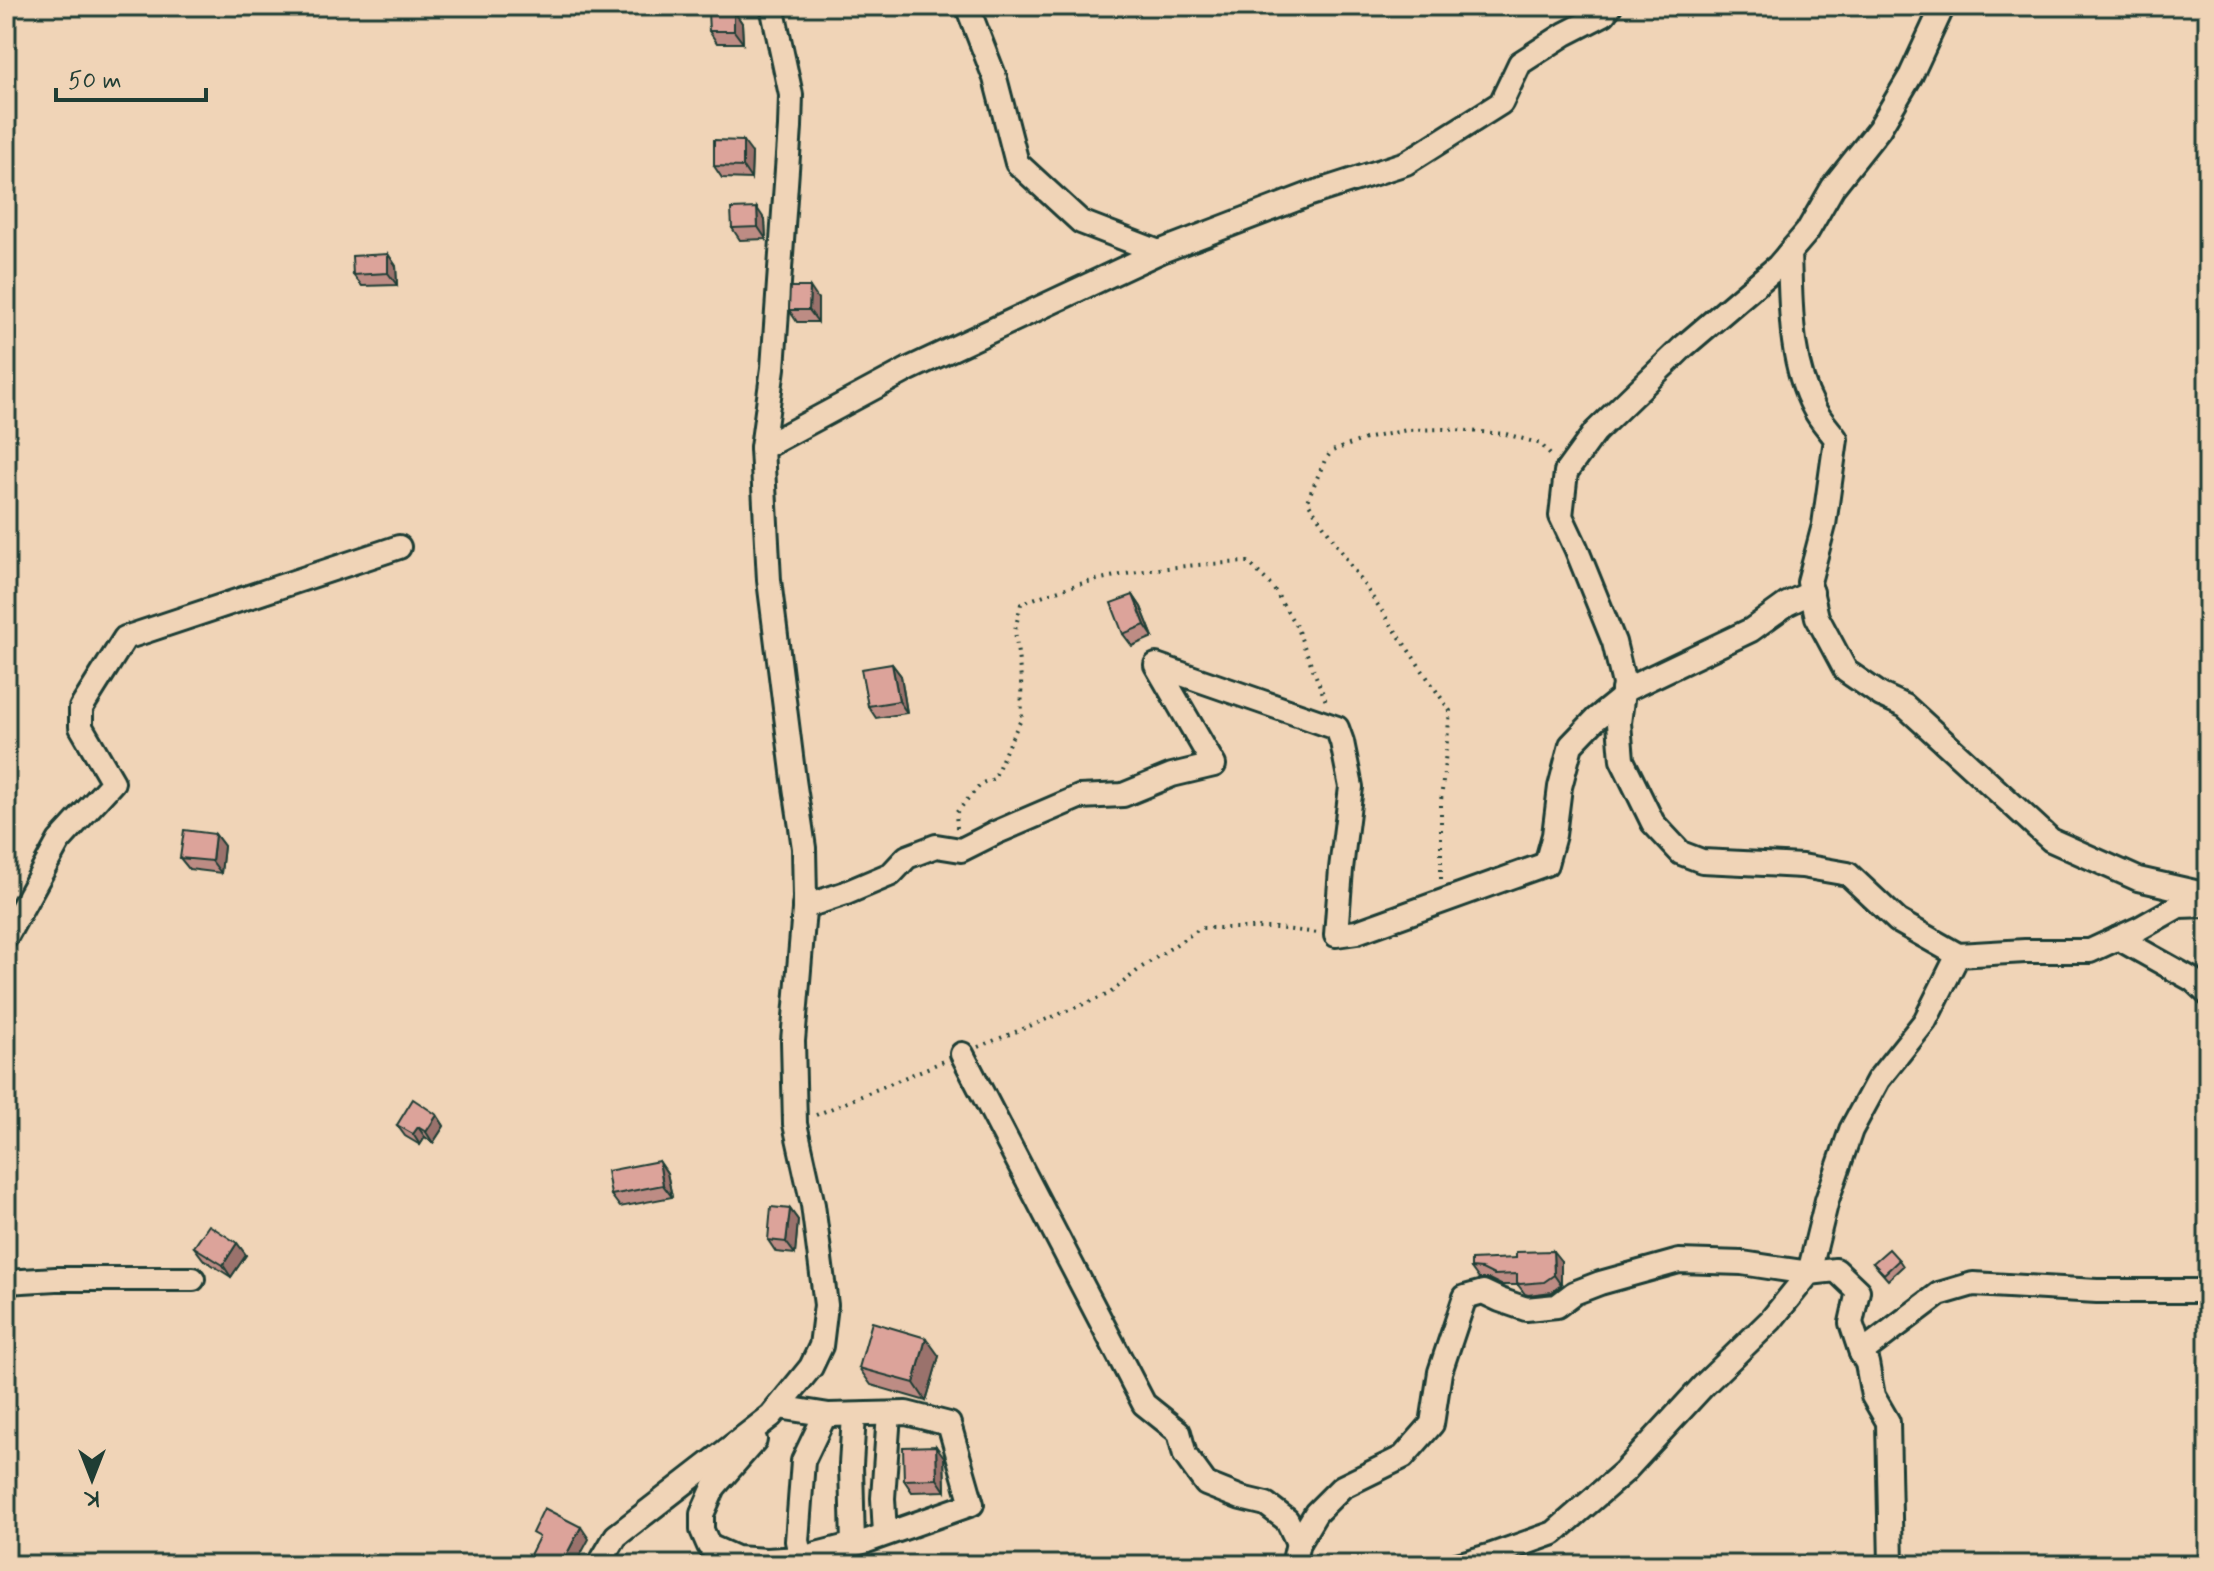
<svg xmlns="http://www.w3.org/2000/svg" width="2214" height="1571" font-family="Mynerve,sans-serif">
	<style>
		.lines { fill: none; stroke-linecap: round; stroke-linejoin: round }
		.street-casing { stroke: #1f3d34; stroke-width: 28 }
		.path { stroke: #1f3d34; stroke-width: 4; stroke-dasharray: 2 6; stroke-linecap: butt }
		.street { stroke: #f0d4b7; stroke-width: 22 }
		.wall { fill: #bd8c84; stroke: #1f3d34; stroke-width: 2 }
		.shaded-wall { fill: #9a726c; stroke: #1f3d34; stroke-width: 2 }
		.building { fill: #dca39a; stroke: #1f3d34; stroke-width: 2 }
	</style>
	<rect width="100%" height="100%" fill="#f0d4b7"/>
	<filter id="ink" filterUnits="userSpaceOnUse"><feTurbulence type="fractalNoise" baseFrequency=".0125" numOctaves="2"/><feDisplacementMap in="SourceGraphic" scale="16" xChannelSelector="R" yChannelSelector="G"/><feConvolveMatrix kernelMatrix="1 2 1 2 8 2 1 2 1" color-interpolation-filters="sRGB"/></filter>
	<g filter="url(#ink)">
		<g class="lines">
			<!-- street casing -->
			<g class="street-casing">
				<g id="street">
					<polyline points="1943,6 1911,75 1879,129 1833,187 1807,232 1778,266 1683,347 1595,432 1566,472 1561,516 1576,548 1614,642 1624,684 1619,723 1622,760 1653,823 1681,853 1702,861 1802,866 1848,874 1898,921 1958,955"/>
					<polyline points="1159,252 1310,194 1406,163 1501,103 1520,63 1565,34 1604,14 1610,6"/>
					<path d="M1789 253C1791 304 1789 361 1814 408 1819 419 1829 429 1836 439L1824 525 1809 582 1817 617 1846 671 1881 695 1905 706 2051 840 2138 879 2208 895"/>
					<polyline points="762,448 909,369 1159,252 1081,222 1017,163 995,78 967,6"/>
					<polyline points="1623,691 1751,630 1787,604 1812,592"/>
					<polyline points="804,907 846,893 891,874 907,857 936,846 961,850 995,833 1079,797 1123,795 1172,775 1214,765 1156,665 1337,728 1342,742 1351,787 1341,869 1336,935 1357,932 1546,864 1554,835 1560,787 1571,745 1596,719 1622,698"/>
					<polyline points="6,937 59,841 113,782 81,727 81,708 125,638 399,547"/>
					<polyline points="2118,938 2193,980 2208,994"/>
					<polyline points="962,1054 1144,1404 1179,1432 1185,1455 1206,1484 1241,1498 1266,1504 1287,1520 1298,1543"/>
					<polyline points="6,1282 56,1279 193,1279"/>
					<polyline points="1861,1353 1867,1363 1873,1396 1888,1422 1891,1565"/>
					<polyline points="755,1440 714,1487 702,1514 702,1530 709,1546 736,1558 766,1560 801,1558 867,1541 972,1504 949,1424 906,1413 829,1415 779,1407"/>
					<polyline points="885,1534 883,1498 889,1414"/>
					<polyline points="853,1545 851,1465 854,1415"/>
					<polyline points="801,1558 797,1541 803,1461 825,1415"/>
					<polyline points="599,1565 616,1536 771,1416 811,1367 821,1346 826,1305 813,1205 795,1124 793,1041 805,898 804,848 794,780 769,580 762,448 773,368 790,127 791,95 772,6"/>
					<polyline points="1293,1565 1298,1543 1316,1513 1342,1487 1403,1457 1432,1424 1440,1372 1465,1297 1483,1292 1500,1300 1526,1309 1557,1306 1574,1293 1600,1283 1679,1261 1742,1263 1809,1273 1827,1200 1851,1130 1878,1080 1925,1021 1958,955 2025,951 2090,951 2140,928 2179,906 2208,905"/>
					<polyline points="1457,1565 1492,1555 1554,1533 1624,1472 1704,1385 1771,1320 1809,1273 1836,1270 1858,1291 1851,1323 1861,1353 1939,1294 1973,1284 2097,1291 2208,1291"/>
				</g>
			</g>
			<!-- path -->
			<g class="path">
				<path d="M957 828 956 813 982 783 994 779 1009 743 1022 718 1021 679 1015 630 1021 604C1092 574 1172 565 1248 562L1272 586 1296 626 1327 704"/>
				<polyline points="1441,879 1441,801 1450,711 1307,501 1325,460 1332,451 1365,439 1407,430 1443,429 1506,434 1541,444 1553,458"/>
				<polyline points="978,1047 1109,994 1142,967 1201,928 1276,928 1318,933"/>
				<polyline points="816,1115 944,1061"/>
			</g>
			<!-- street -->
			<use href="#street" class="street"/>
		</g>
		<!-- wall -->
		<g class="wall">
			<polygon points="734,11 742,23 743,43 717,43 709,31"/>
			<polygon points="752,153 751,179 722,178 714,166"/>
			<polygon points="765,220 766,239 740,240 732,228"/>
			<polygon points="388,254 396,266 397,285 362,286 353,275"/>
			<polygon points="818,299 818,322 797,322 789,310"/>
			<polygon points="1133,595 1141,607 1153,637 1132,646 1123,634"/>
			<polygon points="892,664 901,676 907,713 876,718 868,706"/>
			<polygon points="215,834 224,846 221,873 189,869 180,858"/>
			<polygon points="437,1115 444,1126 433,1143 425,1137 420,1145 405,1136 397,1125"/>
			<polygon points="659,1161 667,1173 672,1197 620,1207 611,1195"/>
			<polygon points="790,1209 798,1220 795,1254 776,1252 768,1240"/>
			<polygon points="237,1243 246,1255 231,1277 203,1259 194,1247"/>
			<polygon points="1516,1258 1561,1261 1561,1285 1552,1292 1528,1295 1525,1294 1518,1285 1501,1285 1489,1279 1479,1279 1471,1268"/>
			<polygon points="1899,1260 1903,1266 1888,1280 1873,1263"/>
			<polygon points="939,1356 926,1401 871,1385 859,1368"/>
			<polygon points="944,1457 945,1491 912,1492 904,1480"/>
		</g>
		<!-- shaded-wall -->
		<g class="shaded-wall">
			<polygon points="734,11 742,23 743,43 734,31"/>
			<polygon points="743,141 752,153 751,179 743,167"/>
			<polygon points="757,208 765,220 766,239 758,227"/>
			<polygon points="388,254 396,266 397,285 388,273"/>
			<polygon points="810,287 818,299 818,322 809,310"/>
			<polygon points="1133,595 1141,607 1153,637 1145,625"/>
			<polygon points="892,664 901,676 907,713 899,701"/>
			<polygon points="215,834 224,846 221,873 212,861"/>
			<polygon points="437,1115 444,1126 433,1143 426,1132"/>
			<polygon points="418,1127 425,1137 420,1145 413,1134"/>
			<polygon points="659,1161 667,1173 672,1197 663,1185"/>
			<polygon points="790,1209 798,1220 795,1254 786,1242"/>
			<polygon points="237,1243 246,1255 231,1277 223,1265"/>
			<polygon points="1553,1251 1561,1261 1561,1285 1554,1275"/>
			<polygon points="926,1338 939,1356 926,1401 914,1383"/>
			<polygon points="936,1446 944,1457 945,1491 937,1479"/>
			<polygon points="581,1527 589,1539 575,1565 561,1565"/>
		</g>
		<!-- building -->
		<g class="building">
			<polygon points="734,11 734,31 709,31 708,12"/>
			<polygon points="714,140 743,141 743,167 714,166"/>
			<polygon points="757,208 758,227 732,228 731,209"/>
			<polygon points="388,254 388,273 353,275 352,256"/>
			<polygon points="790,287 810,287 809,310 789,310"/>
			<polygon points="1133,595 1145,625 1123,634 1111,603"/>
			<polygon points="892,664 899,701 868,706 861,669"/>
			<polygon points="184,830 215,834 212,861 180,858"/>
			<polygon points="413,1099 437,1115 426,1132 418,1127 413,1134 397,1125"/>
			<polygon points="659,1161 663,1185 611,1195 607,1171"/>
			<polygon points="771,1207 790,1209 786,1242 768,1240"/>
			<polygon points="209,1225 237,1243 223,1265 194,1247"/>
			<polygon points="1889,1249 1899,1260 1884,1274 1873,1263"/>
			<polygon points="1553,1251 1554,1275 1544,1282 1520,1284 1517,1283 1517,1274 1494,1275 1482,1269 1471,1268 1471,1260 1516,1258 1516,1252"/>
			<polygon points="872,1322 926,1338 914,1383 859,1368"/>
			<polygon points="936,1446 937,1479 904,1480 903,1447"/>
			<polygon points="544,1508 581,1527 561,1565 525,1565 539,1537 532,1533"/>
		</g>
	</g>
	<!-- margin -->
	<rect width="2214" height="1571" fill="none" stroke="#f0d4b7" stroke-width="32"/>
	<rect x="16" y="16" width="2182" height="1539" fill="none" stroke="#1f3d34" stroke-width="3" filter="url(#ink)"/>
	<!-- north arrow -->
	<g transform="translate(92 1479) rotate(180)" stroke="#f0d4b7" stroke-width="6" paint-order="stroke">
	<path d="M0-6L14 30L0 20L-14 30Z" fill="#1f3d34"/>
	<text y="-12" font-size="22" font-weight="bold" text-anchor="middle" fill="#1f3d34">K</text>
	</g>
	<!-- scale -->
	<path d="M56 88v12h150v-12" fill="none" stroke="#1f3d34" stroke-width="4"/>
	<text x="68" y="88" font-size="24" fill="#1f3d34" stroke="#f0d4b7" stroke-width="6" paint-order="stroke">50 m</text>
</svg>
